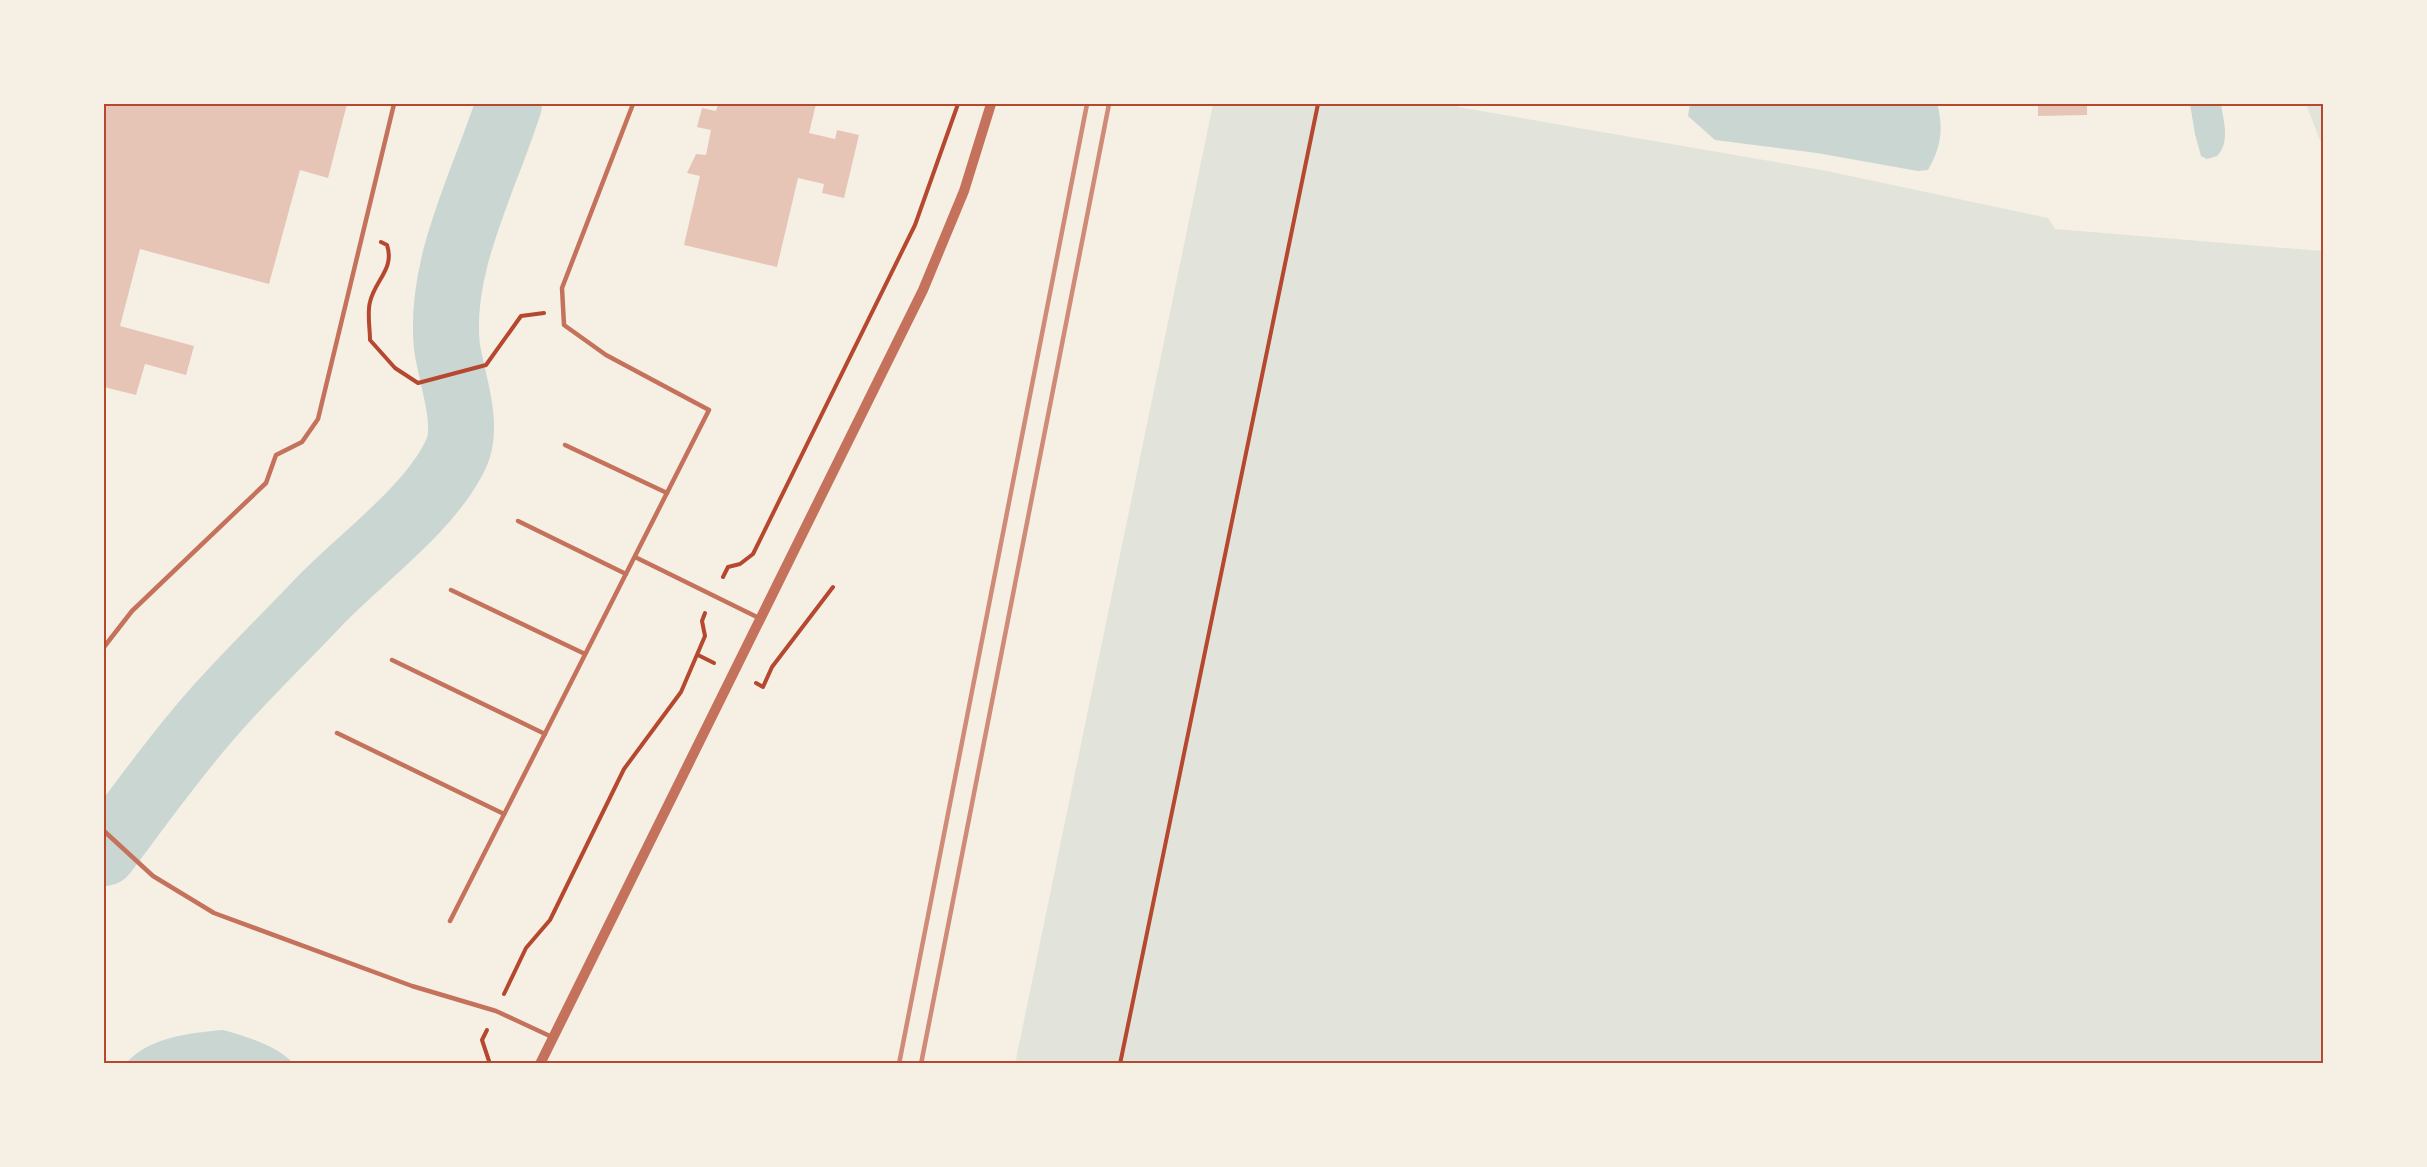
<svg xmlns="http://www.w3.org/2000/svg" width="2427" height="1167" font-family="'IBM Plex Sans',sans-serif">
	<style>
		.green { fill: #e2e4dc }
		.water { fill: #c9d6d2 }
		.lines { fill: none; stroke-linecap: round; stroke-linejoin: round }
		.river { stroke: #c9d6d2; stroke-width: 66 }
		.building { fill: #e6c5b7 }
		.path { stroke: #b5482f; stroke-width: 4 }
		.service { stroke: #c5725c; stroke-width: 4.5 }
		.tertiary { stroke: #c5725c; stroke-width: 10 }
		.rail { stroke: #cf8b77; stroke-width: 4.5 }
		.neatline { fill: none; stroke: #b5482f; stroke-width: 2 }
	</style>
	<rect width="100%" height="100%" fill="#f6efe4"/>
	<!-- green -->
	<g class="green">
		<polygon points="1213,104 1458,104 1458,107 1827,171 2048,218 2055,229 2323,251 2323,1063 1015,1064"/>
		<polygon points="2306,104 2323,104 2323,148"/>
	</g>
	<!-- water -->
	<g class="water">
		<path d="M1690 104H1937C1944 127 1941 148 1928 170L1918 171 1817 153 1715 140 1688 116Z"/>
		<path d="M2190 104H2221C2223 120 2231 142 2217 156L2207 159 2201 156 2195 134Z"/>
		<path d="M223 1030C247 1037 276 1045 293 1063H126C150 1037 189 1033 223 1030Z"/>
	</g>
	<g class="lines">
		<!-- river -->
		<path class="river" d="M104 853C137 809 170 763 206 721 240 681 279 644 315 606 359 559 429 511 456 454 470 424 451 377 447 347 438 265 485 180 509 104"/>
	</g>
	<!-- building -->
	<g class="building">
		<polygon points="104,104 347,104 328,178 300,170 269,284 140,249 120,326 194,346 186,375 145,364 136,395 104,387"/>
		<polygon points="718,104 816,104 809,133 835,139 837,130 859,135 844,198 822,193 824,184 798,178 777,267 684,245 700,176 687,173 696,154 706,155 711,130 697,127 702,108 716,111"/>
		<polygon points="2038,104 2087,104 2087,115 2038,116"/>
	</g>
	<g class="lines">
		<!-- path -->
		<g class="path">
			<path d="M381 242 387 245C395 269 375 280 370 302 367 313 370 328 370 340L395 368 418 383 486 365 521 316 544 313"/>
			<polyline points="723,577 728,567 740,564 753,554 915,225 958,104"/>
			<polyline points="698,655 714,663"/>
			<polyline points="756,683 763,687 772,667 833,587"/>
			<polyline points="504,994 526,948 550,920 624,769 681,692 705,636 702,621 705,613"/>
			<polyline points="487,1030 482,1040 490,1064"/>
			<polyline points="1120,1064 1318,104"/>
		</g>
		<!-- service -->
		<g class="service">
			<polyline points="565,445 667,493"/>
			<polyline points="518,521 626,574"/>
			<polyline points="635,557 759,618"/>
			<polyline points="451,590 585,654"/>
			<polyline points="104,647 132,611 266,483 276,455 302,442 318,419 394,104"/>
			<polyline points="392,660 545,734"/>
			<polyline points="337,733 504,814"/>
			<polyline points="104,831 153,876 214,913 412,986 496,1011 552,1037"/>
			<polyline points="450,921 709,410 606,355 564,325 562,288 633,104"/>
		</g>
		<!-- tertiary -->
		<polyline class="tertiary" points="540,1064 923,290 964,191 991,104"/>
		<!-- rail -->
		<g class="rail">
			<polyline points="899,1064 1087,104"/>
			<polyline points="921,1064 1109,104"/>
		</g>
	</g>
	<!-- border -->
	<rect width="2427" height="1167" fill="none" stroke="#f6efe4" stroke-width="210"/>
	<rect x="105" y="105" width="2217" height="957" class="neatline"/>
</svg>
